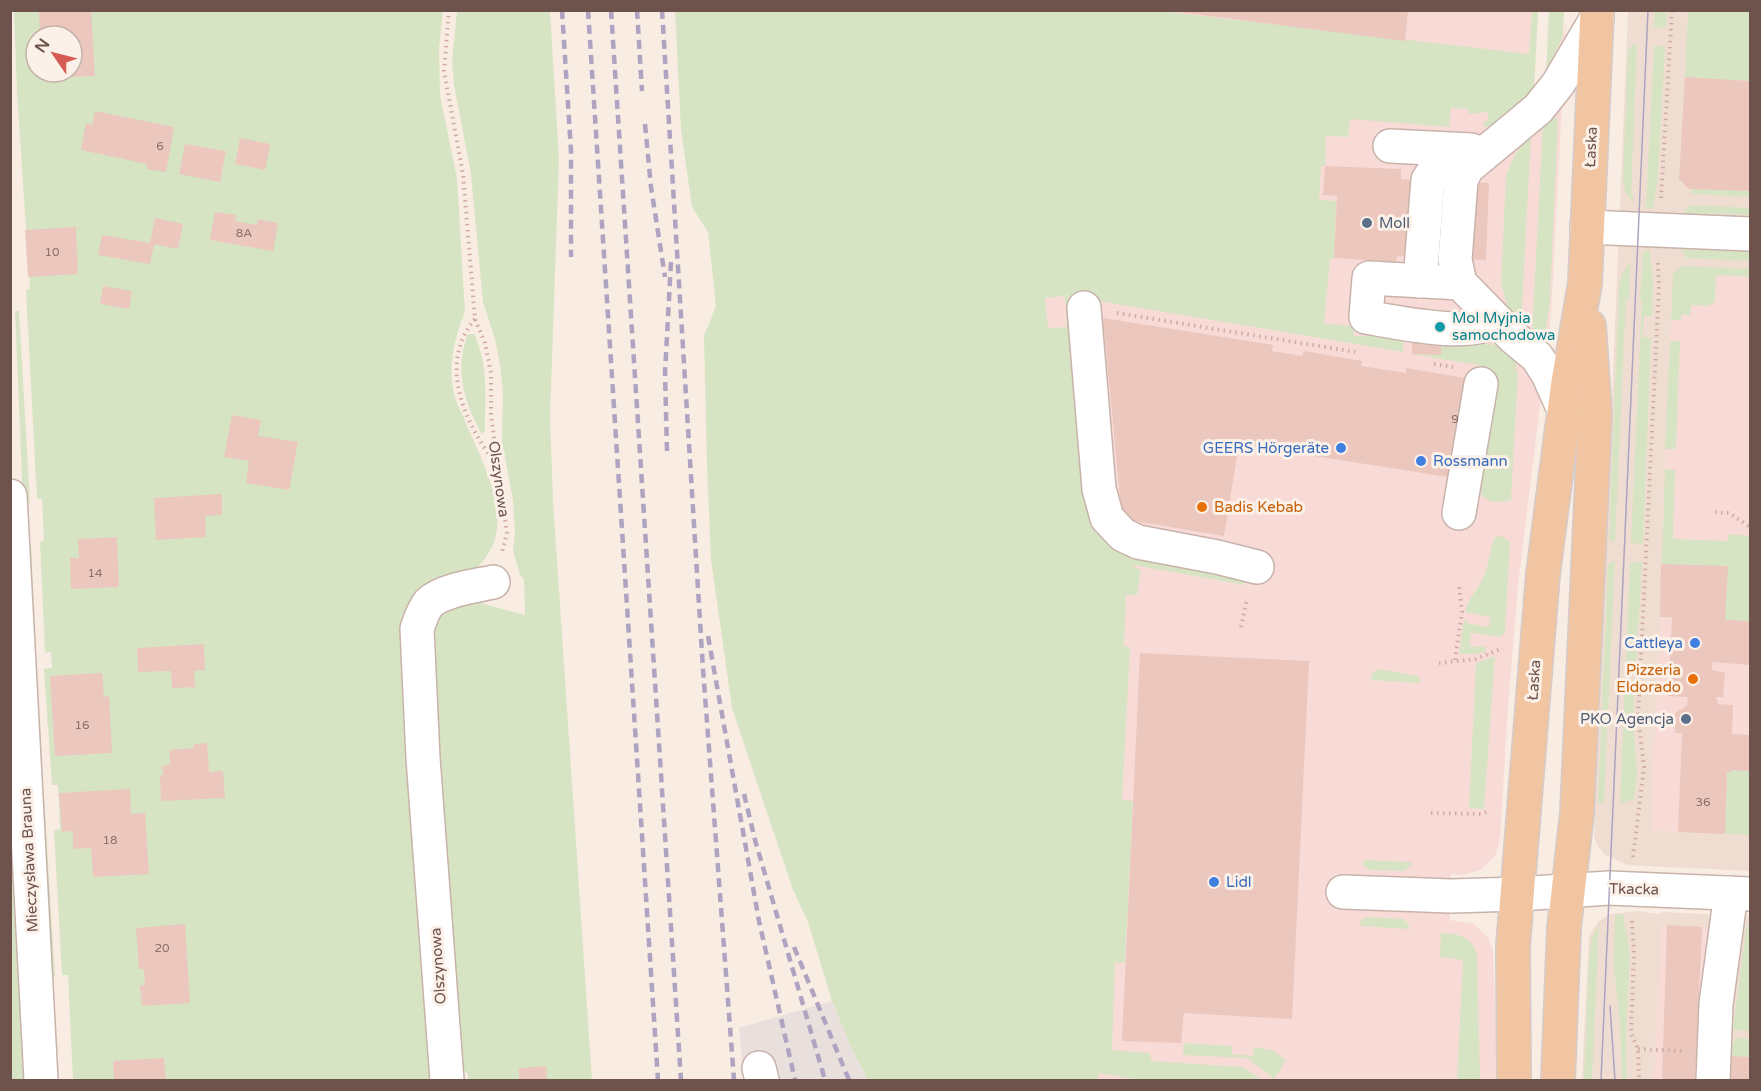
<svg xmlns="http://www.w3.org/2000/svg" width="1761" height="1091" font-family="'Varela Round',sans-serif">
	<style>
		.residential { fill: #f0ddd2 }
		.commercial { fill: #f8dbd7 }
		.industrial { fill: #e9e0dd }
		.green { fill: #d7e4c3; fill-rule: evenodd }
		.building { fill: #ebc7be }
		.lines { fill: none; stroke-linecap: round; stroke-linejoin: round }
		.minor-casing { stroke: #c8b3ab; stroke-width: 36 }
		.major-casing { stroke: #d4cbc9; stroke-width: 36 }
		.path { stroke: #cfaba1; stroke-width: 4; stroke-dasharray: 1.5 4.5; stroke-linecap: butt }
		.minor { stroke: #fff; stroke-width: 33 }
		.major { stroke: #f1c5a2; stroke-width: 33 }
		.tram { stroke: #aea3c0; stroke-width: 1.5 }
		.rail { stroke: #aea3c0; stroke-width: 4.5; stroke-dasharray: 9 6; stroke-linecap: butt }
		.service-dot { fill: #5c6f8a; stroke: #fcf1e8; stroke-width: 2 }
		.culture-dot { fill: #0f9aa8; stroke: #fcf1e8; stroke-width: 2 }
		.shop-dot { fill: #3f7fe0; stroke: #fcf1e8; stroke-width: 2 }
		.food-dot { fill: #e8710a; stroke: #fcf1e8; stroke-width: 2 }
		.labels { text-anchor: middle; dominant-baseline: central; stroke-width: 6; stroke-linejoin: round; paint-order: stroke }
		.number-label { font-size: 12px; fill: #8d6f68 }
		.street-label { font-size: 15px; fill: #6e524c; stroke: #fcf1e8 }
		.service-label { font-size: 15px; fill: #4e5e75; stroke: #fcf1e8; text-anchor: start }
		.culture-label { font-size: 15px; fill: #0d838f; stroke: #fcf1e8; text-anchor: start }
		.shop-label { font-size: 15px; fill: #366cbe; stroke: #fcf1e8; text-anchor: end }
		.food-label { font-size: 15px; fill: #c56008; stroke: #fcf1e8; text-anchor: start }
	</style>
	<rect width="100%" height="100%" fill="#f9ece3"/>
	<!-- residential -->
	<g class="residential">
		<polygon points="1628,11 1750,11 1750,871 1626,865 1604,854 1597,845 1594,837"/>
		<polygon points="1638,911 1659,914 1662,912 1750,916 1750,1080 1582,1080 1589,936 1599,921 1611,914"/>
	</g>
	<!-- commercial -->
	<g class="commercial">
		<polygon points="1151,11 1532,11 1530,54 1534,90 1543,80 1563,36 1566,26 1551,315 1518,585 1508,706 1500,839 1495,856 1480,870 1463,875 1451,874 1450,920 1474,924 1489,939 1493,950 1498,1080 868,1080 1038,291 1295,28"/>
		<polygon points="1682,266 1750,269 1750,554 1662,540 1673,273"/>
		<polygon points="1660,617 1750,621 1750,835 1651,830"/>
		<polygon points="1667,925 1711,928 1704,1080 1654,1080 1661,926"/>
	</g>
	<!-- industrial -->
	<polygon class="industrial" points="832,1001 850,1045 868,1080 744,1080 739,1028"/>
	<!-- green -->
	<g class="green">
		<polygon points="1151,10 1529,54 1532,11 1538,11 1534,92 1493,126 1484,127 1484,121 1488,121 1488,112 1469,114 1469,109 1451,108 1449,127 1350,119 1348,137 1326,136 1325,166 1321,166 1319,200 1336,201 1334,258 1330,259 1324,323 1353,326 1354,336 1404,336 1403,352 1069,296 1069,306 1066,307 1064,296 1045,298 1048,328 1067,327 1066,317 1071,317 1087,502 1245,578 1244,585 1134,565 1134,567 1141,570 1137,595 1126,595 1124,646 1130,647 1122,800 1133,801 1125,962 1115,963 1112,1050 1150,1053 1151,1061 1243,1067 1262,1080 1139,1080 1098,1073 1098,1080 868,1080 850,1045 832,1001 808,922 793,890 732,708 711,560 707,466 704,336 716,306 708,232 692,207 681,130 675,11"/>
		<path d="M14 11H443L439 48 440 95 457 178 465 312C454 339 447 368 455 397 457 406 463 414 466 423 480 458 511 511 491 549 487 556 481 565 474 570 460 580 440 586 424 594L440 1080H73L68 975H62L54 830 60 829 58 785H52L44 669 52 668 51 652 45 653 40 542 44 541 42 499H37L26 290 30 289 17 94ZM36 36H72V72H36Z"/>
		<polygon points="457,11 550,11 559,159 550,417 553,501 592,1080 468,1080 468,1074 455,1065 427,649 437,609 469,600 525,615 524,579 520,575 513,550 515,535 513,500 502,442 503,392 500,365 495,339 483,302 471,174 454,85 452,62"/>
		<polygon points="1549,11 1564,11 1563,36 1546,73"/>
		<polygon points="1655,11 1667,11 1666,28 1654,27"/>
		<polygon points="1688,11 1750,11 1750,81 1685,77"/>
		<polygon points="1634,44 1637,45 1631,195 1633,195 1633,202 1625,192 1623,181 1628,50"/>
		<polygon points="1654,46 1665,47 1658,176 1653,209 1646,207"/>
		<polygon points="1556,118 1558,119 1550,300 1544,342 1532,334 1543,123 1549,119"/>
		<polygon points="1531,134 1521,328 1509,312 1501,284 1506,175 1515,154"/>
		<polygon points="1691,189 1750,191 1750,197 1691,194"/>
		<polygon points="1691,205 1750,208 1750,215 1682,213"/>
		<polygon points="1681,249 1750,252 1750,261 1686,258"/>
		<polygon points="1647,250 1650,251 1653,285 1652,316 1644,316 1642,337 1651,338 1643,544 1631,543 1642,300 1640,300 1643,252"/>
		<polygon points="1630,262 1629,299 1626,299 1615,543 1609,539 1619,285 1622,274"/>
		<polygon points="1682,266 1750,269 1750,277 1716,275 1715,302 1708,306 1692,305 1690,315 1681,315 1681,320 1671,320 1673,273"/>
		<polygon points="15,311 19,311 30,503 26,504 23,502"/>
		<path d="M468 334H474C489 365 485 398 485 431L482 434C464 404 454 368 468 334Z"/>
		<path d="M1441 340 1495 345 1517 357 1516 372H1518L1511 500C1497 504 1483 503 1478 487L1491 373 1478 365 1412 354Z"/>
		<polygon points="1670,341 1680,341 1676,449 1665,449"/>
		<polygon points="1665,469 1675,470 1673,539 1728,541 1728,534 1750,536 1750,621 1660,617"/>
		<path d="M1496 536 1503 537 1510 542 1505 632 1501 637 1471 633 1470 646 1486 647 1485 652 1477 654H1459L1464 620H1467L1466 623 1489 627 1490 617 1465 612C1468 597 1477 592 1483 578 1490 565 1488 549 1496 536Z"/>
		<polygon points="31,544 36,653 32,653 26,547"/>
		<polygon points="1612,561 1615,561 1604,803 1598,803 1608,565"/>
		<polygon points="1630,562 1642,562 1636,669 1627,669 1627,680 1635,680 1633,719 1637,773 1634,799 1620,804"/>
		<polygon points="1495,656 1484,809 1469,808 1476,663"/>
		<polygon points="33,669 37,669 43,784 38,783"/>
		<polygon points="1380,669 1417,676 1421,681 1419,683 1371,680 1372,673"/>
		<polygon points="1732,770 1750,771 1750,835 1725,834 1727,772 1732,772"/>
		<polygon points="44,798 55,976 48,976 39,799"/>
		<polygon points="1364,860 1410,862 1412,864 1404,871 1370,870 1362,865"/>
		<polygon points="10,878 16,878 27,1080 11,1080"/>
		<polygon points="1623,914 1630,953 1626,1034 1627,1080 1622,1080 1620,1026 1614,966 1615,915"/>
		<polygon points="1367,917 1403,919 1409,925 1409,929 1360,926 1361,920"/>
		<polygon points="1750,922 1750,1031 1733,1030 1746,929"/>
		<polygon points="1599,925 1592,1080 1584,1080 1589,956 1592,937"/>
		<path d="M1441 933C1457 933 1470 936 1477 953L1480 1080H1457L1463 960 1440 957Z"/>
		<polygon points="1737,1038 1750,1039 1750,1057 1730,1057 1728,1048"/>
		<polygon points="1184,1043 1232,1046 1232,1054 1253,1056 1254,1047 1272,1050 1286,1060 1274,1079 1247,1058 1183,1055"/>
	</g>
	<!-- building -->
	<g class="building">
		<polygon points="39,10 91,10 95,76 41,78 41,72 72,72 72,36 40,36"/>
		<polygon points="1163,10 1399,10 1408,12 1405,41"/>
		<polygon points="1685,77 1750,81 1750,191 1689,189 1679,179"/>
		<polygon points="95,111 174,127 166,172 147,169 147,164 81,150 86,123 92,125"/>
		<polygon points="240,138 270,144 265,170 235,164"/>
		<polygon points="185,144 226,151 220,182 179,174"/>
		<polygon points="1325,166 1401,169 1401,179 1489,183 1486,260 1397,256 1396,262 1334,258 1337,196 1323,195"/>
		<polygon points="215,212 236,215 235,221 257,225 258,219 278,223 273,251 210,240"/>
		<polygon points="155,218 183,224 178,249 154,244 150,264 98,255 102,235 150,243"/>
		<polygon points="76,227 78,274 28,277 25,230"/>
		<polygon points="103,286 132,291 129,309 100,304"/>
		<polygon points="1103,318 1273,345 1272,351 1302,356 1304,351 1362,361 1361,366 1406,373 1406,368 1471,379 1454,478 1239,444 1224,536 1122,519"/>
		<polygon points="1412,338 1441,339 1441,355 1412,354"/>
		<polygon points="232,415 261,420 258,436 298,442 289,490 246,483 249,461 224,457"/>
		<polygon points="222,494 222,515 205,516 206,537 156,540 154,498"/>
		<polygon points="117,537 119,587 71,589 70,558 79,558 78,539"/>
		<polygon points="1661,564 1728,566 1725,620 1750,621 1750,665 1712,662 1712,670 1725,673 1723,697 1716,697 1718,704 1733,705 1732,734 1750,735 1750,771 1732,770 1732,772 1727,772 1725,834 1678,832 1682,733 1675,733 1675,713 1687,706 1688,697 1668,696 1672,617 1660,617"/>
		<polygon points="204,644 205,670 194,671 195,687 172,688 171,671 138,672 137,648"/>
		<polygon points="1140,653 1309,661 1292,1019 1184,1013 1181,1043 1122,1041"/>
		<polygon points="102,673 104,697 109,696 112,753 55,756 50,676"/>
		<polygon points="207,743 209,772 223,771 225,798 161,801 160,775 163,775 162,766 170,765 169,750 194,748 193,744"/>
		<polygon points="130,789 131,814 145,813 149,874 93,877 91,848 73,849 73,831 62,832 59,793"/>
		<polygon points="185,924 190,1003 142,1006 140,985 145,985 144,969 139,969 136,928"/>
		<polygon points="1667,925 1702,927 1695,1080 1662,1080"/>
		<polygon points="1730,1056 1750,1057 1750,1080 1729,1080"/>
		<polygon points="164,1058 166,1080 114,1080 113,1061"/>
		<polygon points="546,1066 547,1080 519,1080 519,1068"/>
	</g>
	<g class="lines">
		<!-- minor casing -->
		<g class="minor-casing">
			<g id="minor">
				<polyline points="1390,146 1471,150"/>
				<polyline points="1587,227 1750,234"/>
				<path d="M1420 281 1428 180C1439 159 1465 159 1486 151"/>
				<path d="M1460 283 1369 278 1366 317C1395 322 1473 339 1495 320"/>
				<polyline points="1084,308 1099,489 1107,518 1123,535 1138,542 1217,557 1257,567"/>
				<polyline points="1564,410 1548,374 1537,357 1513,337 1460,283 1455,260 1461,180 1467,168 1538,109 1558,84 1597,18"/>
				<polyline points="10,496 41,1080"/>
				<polyline points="1459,513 1481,384"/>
				<polyline points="1343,892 1451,896 1518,894 1609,888 1750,894"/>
				<polyline points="759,1068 762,1080"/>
				<path d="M447 1080 423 758 417 629C420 620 423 610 429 603 442 590 475 586 493 582"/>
				<polyline points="1713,1080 1716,1004 1731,893"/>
			</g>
		</g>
		<!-- major casing -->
		<g class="major-casing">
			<g id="major">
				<polyline points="1514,1080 1513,946 1543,574 1568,382 1585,283 1597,10"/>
				<polyline points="1558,1080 1564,928 1577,813 1595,414 1589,326"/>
			</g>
		</g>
		<!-- path -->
		<g class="path">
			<polyline points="449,10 444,71 463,174 475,319 485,343 491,373 491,415 507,533 502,552"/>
			<polyline points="1661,198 1672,10"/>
			<polyline points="1117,313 1356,352"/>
			<path d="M475 319C437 364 465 423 495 463"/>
			<polyline points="1434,364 1453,367"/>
			<polyline points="1715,512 1729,513 1750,527"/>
			<polyline points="1241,627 1247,598"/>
			<polyline points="1455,660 1462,612 1459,586"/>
			<polyline points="1439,663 1476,659 1503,648"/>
			<polyline points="1431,813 1481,814 1489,811"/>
			<polyline points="1633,857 1644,767 1638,717 1659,287 1658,263"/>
			<polyline points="1632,921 1634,954 1631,1033 1638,1049 1639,1080"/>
			<polyline points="1638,1049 1682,1051"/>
		</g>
		<!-- minor -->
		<use href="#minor" class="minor"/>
		<!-- major -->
		<use href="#major" class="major"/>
		<!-- tram -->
		<g class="tram">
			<polyline points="1610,1006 1615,1080"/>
			<polyline points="1601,1080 1648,10"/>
		</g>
		<!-- rail -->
		<g class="rail">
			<polyline points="562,10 571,151 571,257"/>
			<polyline points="588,10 658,1080"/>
			<polyline points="611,10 681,1080"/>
			<polyline points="637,10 642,91"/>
			<polyline points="662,10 703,669 734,1080"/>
			<polyline points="645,124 651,187 665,277"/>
			<polyline points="667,451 665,373 671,262"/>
			<polyline points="708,636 759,921 795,1080"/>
			<polyline points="744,794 755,840 825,1080"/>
			<polyline points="794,947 849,1080"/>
		</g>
	</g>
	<!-- markers -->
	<g class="service-dot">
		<circle cx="1367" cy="223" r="6"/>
		<circle cx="1686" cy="719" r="6"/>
	</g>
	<circle class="culture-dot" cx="1440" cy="327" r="6"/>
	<g class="shop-dot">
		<circle cx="1341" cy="448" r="6"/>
		<circle cx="1421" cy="461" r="6"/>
		<circle cx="1695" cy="643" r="6"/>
		<circle cx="1214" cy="882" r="6"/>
	</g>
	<g class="food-dot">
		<circle cx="1202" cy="507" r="6"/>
		<circle cx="1693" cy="679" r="6"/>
	</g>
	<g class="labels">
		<!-- number labels -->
		<g class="number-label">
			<text x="160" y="146">6</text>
			<text x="244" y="233">8A</text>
			<text x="52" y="252">10</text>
			<text x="1455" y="419">9</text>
			<text x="95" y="573">14</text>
			<text x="82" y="725">16</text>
			<text x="1703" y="802">36</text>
			<text x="110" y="840">18</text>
			<text x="162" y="948">20</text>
		</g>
		<!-- street labels -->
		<g class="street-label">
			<text transform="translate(1591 147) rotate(-87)">Łaska</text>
			<text transform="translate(499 479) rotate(82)">Olszynowa</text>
			<text transform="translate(1534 680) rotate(-86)">Łaska</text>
			<text transform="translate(29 860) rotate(-93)">Mieczysława Brauna</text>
			<text transform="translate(1634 889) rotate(1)">Tkacka</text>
			<text transform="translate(438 966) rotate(-94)">Olszynowa</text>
		</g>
		<!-- service labels -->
		<g class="service-label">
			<text x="1379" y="223">Moll</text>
			<text x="1674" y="719" text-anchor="end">PKO Agencja</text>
		</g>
		<!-- culture labels -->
		<g class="culture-label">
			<text x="1452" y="318">Mol Myjnia<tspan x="1452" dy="17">samochodowa</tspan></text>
		</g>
		<!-- shop labels -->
		<g class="shop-label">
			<text x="1329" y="448">GEERS Hörgeräte</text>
			<text x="1433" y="461" text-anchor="start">Rossmann</text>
			<text x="1683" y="643">Cattleya</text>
			<text x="1226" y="882" text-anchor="start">Lidl</text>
		</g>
		<!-- food labels -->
		<g class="food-label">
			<text x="1214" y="507">Badis Kebab</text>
			<text x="1681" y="670" text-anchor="end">Pizzeria<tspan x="1681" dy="17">Eldorado</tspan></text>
		</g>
	</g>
	<!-- border -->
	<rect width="1761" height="1091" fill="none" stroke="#6e524c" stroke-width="24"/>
	<!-- north arrow -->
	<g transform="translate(54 54) rotate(305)"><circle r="28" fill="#fcf1e8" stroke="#c3b1aa" stroke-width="1.5"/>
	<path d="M0-4.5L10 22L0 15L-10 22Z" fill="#d55b55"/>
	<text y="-9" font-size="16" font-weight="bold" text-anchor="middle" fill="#6e524c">N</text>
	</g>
</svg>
